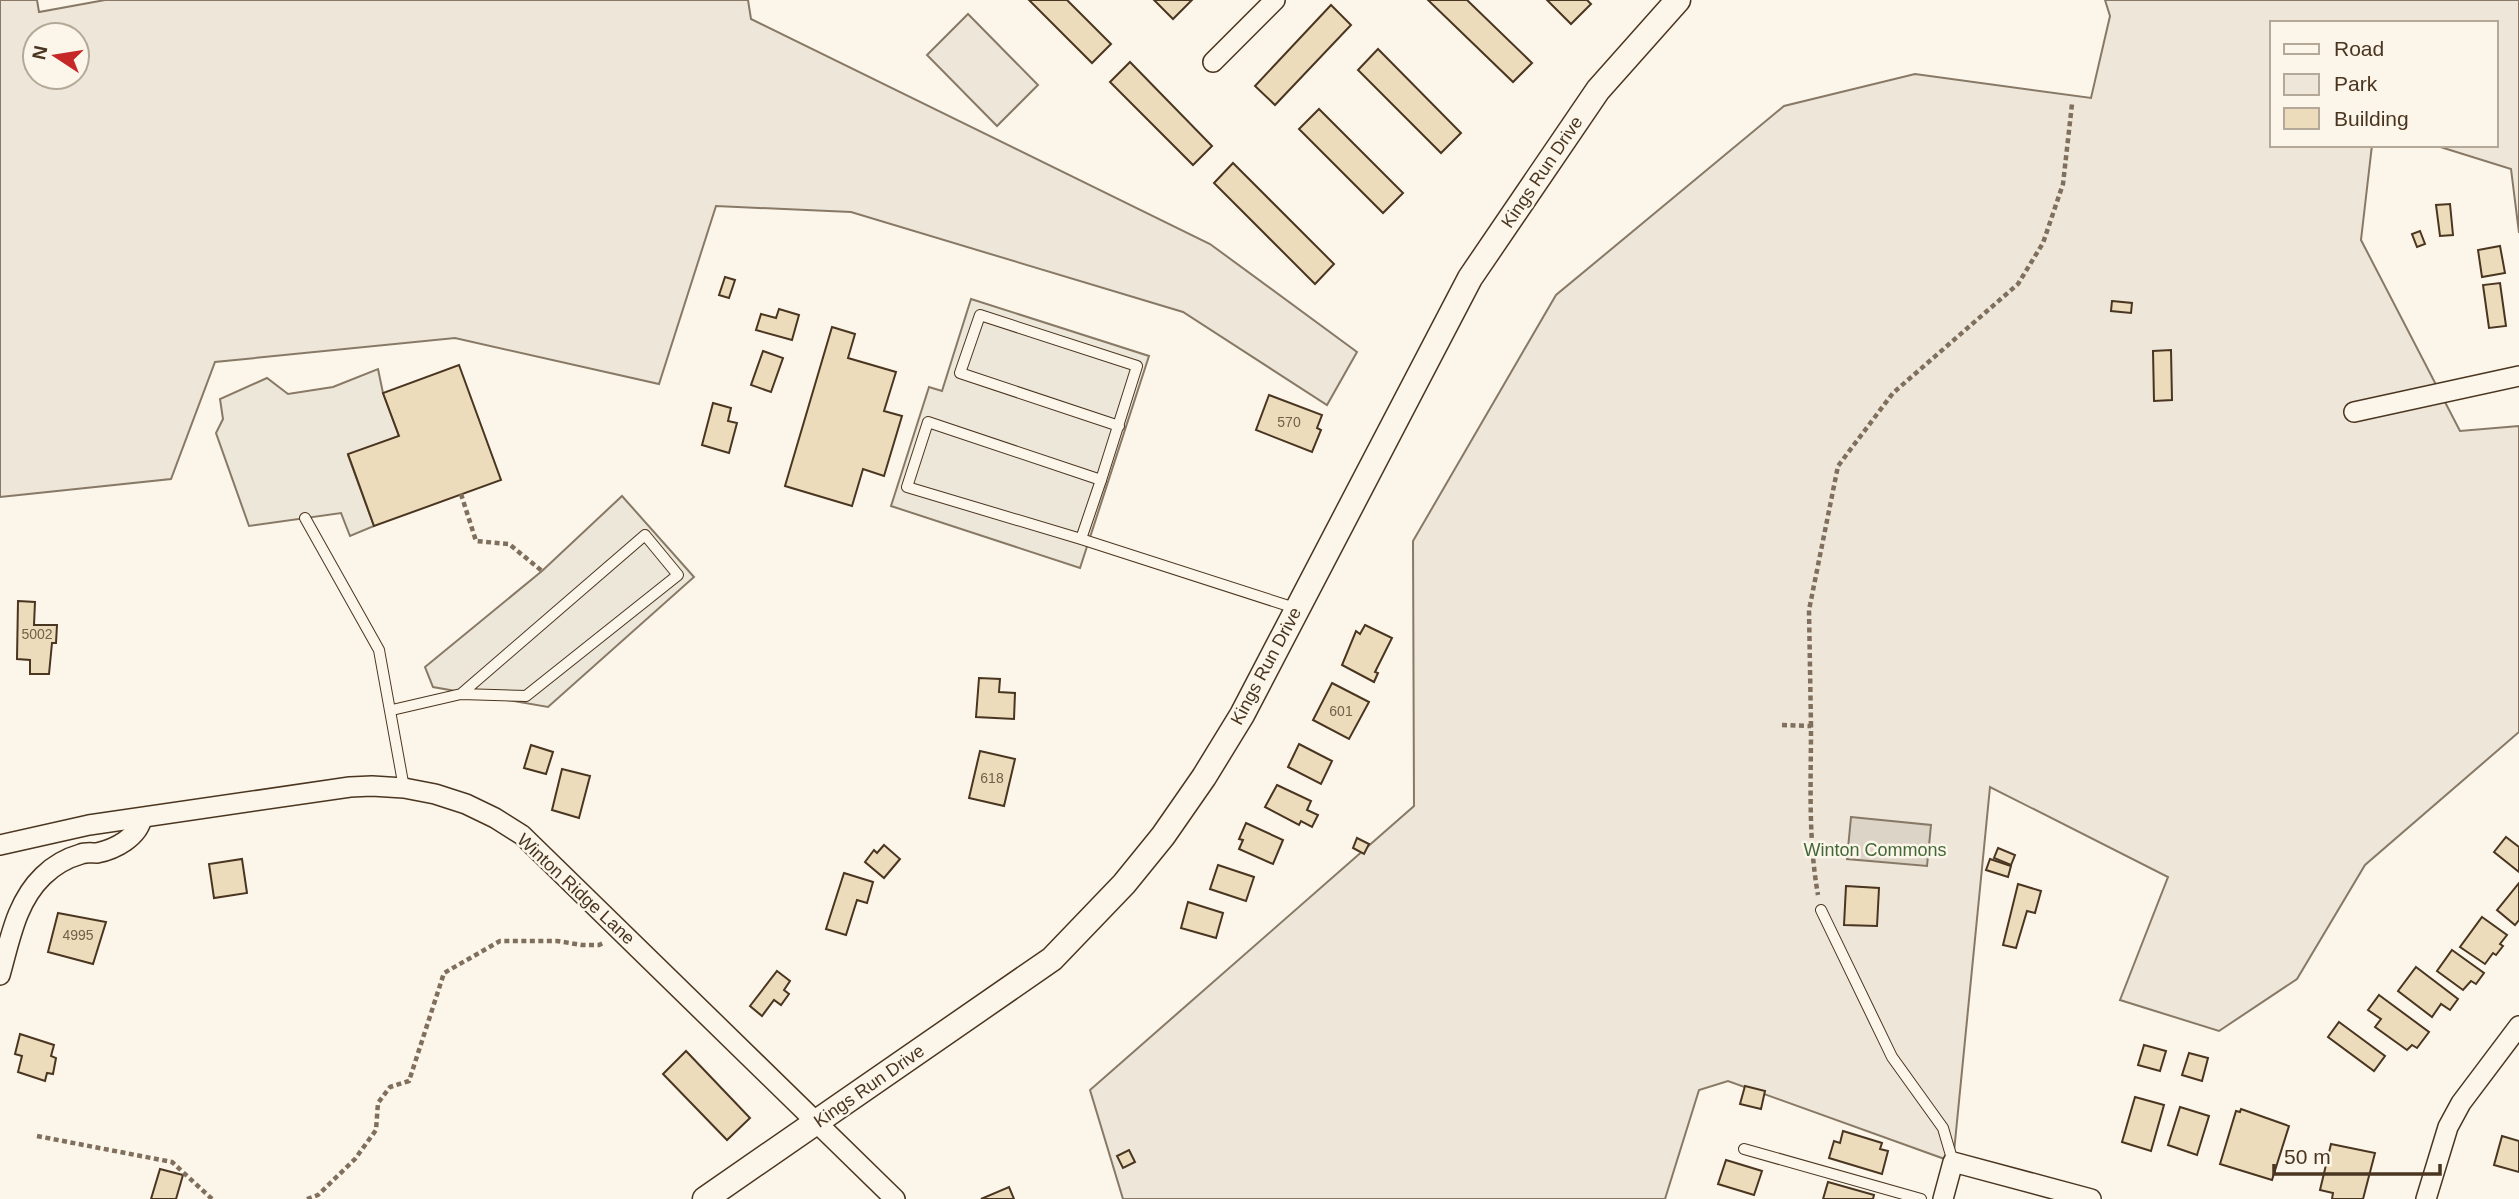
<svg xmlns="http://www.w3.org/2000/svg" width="2519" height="1199" font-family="Helvetica,sans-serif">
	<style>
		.green { fill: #ede6d9; stroke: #887966; stroke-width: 2; fill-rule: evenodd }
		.parking { fill: #ede7d9; stroke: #887966; stroke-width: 2 }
		.water { fill: #dcd4c6; stroke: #887966; stroke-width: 2 }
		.building { fill: #ecdcbc; stroke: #4a3520; stroke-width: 2 }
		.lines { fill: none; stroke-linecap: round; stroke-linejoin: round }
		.service-casing { stroke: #4a3520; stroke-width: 12 }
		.minor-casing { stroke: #4a3520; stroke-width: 22 }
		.tertiary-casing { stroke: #4a3520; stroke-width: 27 }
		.path { stroke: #7f6f5c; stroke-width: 4.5; stroke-dasharray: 5 3.5; stroke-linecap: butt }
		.service { stroke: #fbf6e9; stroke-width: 10 }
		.minor { stroke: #fbf6e9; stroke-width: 19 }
		.tertiary { stroke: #fbf6e9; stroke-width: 24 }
		.labels { text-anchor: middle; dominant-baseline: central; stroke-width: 5; stroke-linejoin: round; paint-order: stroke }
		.number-label { font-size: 14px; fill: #725f47 }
		.street-label { font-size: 18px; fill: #4a3520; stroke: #fbf6e9 }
		.park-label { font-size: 18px; fill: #436837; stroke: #fbf6e9 }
	</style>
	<rect width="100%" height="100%" fill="#fbf6e9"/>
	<!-- green -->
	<g class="green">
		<path d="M0 0H37L39 12 105 0H748L751 19 1210 244 1357 352 1327 405 1183 312 851 212 716 206 659 384 455 338 215 362 171 479 0 497ZM77 35V77H35V35Z"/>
		<polygon points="2105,0 2519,0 2519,233 2511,169 2434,145 2496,145 2496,23 2272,23 2272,145 2372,145 2361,240 2460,431 2519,426 2519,732 2365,865 2297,979 2219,1031 2120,1000 2168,877 1990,787 1953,1162 1728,1081 1699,1090 1665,1199 1123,1199 1090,1090 1414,806 1413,541 1556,295 1784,106 1915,74 2091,98 2110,16"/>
		<polygon points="968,14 1038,85 997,126 927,55"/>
	</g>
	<!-- parking -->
	<g class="parking">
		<polygon points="971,299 1149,356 1080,568 891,506 929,387 942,391"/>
		<polygon points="378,369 383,393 399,436 348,455 374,526 350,536 341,513 249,526 216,433 223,419 220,399 267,378 288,394 333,387"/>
		<polygon points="622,496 694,577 548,707 433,687 425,667 542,571"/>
	</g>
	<!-- water -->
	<polygon class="water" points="1851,817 1931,825 1927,866 1847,859"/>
	<!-- building -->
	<g class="building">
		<polygon points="1029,0 1067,0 1111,44 1092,63"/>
		<polygon points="1154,0 1192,0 1173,19"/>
		<polygon points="1428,0 1467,0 1532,63 1513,82"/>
		<polygon points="1547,0 1587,0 1591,4 1571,24"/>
		<polygon points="1331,5 1351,25 1275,105 1255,86"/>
		<polygon points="1378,49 1461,133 1441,153 1358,70"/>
		<polygon points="1130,62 1212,146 1193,165 1110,82"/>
		<polygon points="1319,109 1403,193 1383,213 1299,129"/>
		<polygon points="1233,163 1334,264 1315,284 1214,183"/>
		<polygon points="2450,204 2453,235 2440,236 2436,205"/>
		<polygon points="2420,231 2425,244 2417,247 2412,234"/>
		<polygon points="2500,246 2505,273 2482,277 2478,250"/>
		<polygon points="725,277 735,280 729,298 719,295"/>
		<polygon points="2500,283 2506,326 2489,328 2483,285"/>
		<polygon points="2112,301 2132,303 2131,313 2111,311"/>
		<polygon points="779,309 799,315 792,340 756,330 761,314 776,318"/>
		<polygon points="832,327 855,334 848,358 896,372 884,411 902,416 884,476 863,469 852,506 785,486"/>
		<polygon points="2171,350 2172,400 2154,401 2153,351"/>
		<polygon points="763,351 783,358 771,392 751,385"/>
		<polygon points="459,365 501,480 374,526 348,454 399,436 383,393"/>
		<polygon points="1269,395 1322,415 1317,428 1321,430 1312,452 1256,430"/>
		<polygon points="713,403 731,408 728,421 737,423 729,453 702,445"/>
		<polygon points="18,601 35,602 34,625 57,625 56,643 52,643 49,674 30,674 30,660 17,659"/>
		<polygon points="1365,625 1392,638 1375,672 1378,673 1374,682 1342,665 1356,631 1360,634"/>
		<polygon points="979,678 1000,679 999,692 1015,693 1014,719 976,717"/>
		<polygon points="1332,683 1369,702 1349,739 1313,720"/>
		<polygon points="1299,744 1332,761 1321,784 1288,767"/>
		<polygon points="531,745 553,752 546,774 524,768"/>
		<polygon points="980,751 1015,759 1004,806 969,798"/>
		<polygon points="562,769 590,776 579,818 552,810"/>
		<polygon points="1277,785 1311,801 1307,810 1318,815 1312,827 1301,821 1299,825 1265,807"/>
		<polygon points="1246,823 1283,840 1273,864 1239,849 1243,840 1239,839"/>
		<polygon points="2506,837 2519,847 2519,872 2494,852"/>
		<polygon points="1357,838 1369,844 1364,854 1353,848"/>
		<polygon points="884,845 900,859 884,878 865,862 874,850 877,853"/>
		<polygon points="1998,848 2015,855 2011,865 1994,858"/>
		<polygon points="242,859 247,893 214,898 209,864"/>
		<polygon points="1990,859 2011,866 2008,877 1986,870"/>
		<polygon points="1218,865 1254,877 1246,901 1210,889"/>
		<polygon points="844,873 873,882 867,903 857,900 846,935 826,929"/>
		<polygon points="2519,883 2519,920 2515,925 2497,910"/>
		<polygon points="2018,884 2041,891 2035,913 2027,911 2016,948 2003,945"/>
		<polygon points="1846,886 1879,888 1877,926 1844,925"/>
		<polygon points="1188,902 1223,913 1216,938 1181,928"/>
		<polygon points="58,913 106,922 93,964 48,952"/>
		<polygon points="2482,917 2507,935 2500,944 2503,946 2496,955 2493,953 2485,964 2460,947"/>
		<polygon points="2452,950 2484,973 2476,984 2471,981 2463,990 2437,971"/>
		<polygon points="2416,967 2458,999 2450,1010 2441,1004 2432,1017 2398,991"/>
		<polygon points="777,971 790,981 784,990 789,994 781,1005 774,1000 762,1016 750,1006"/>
		<polygon points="2379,995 2429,1032 2417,1048 2412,1045 2407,1050 2375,1027 2381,1019 2368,1010"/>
		<polygon points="2339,1022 2385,1056 2374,1071 2328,1037"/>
		<polygon points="20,1034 54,1045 51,1056 56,1058 53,1074 47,1073 45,1081 18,1072 22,1056 15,1054"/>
		<polygon points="2144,1045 2166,1051 2160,1071 2138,1065"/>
		<polygon points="686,1051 750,1118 727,1140 663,1074"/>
		<polygon points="2189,1053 2208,1058 2202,1081 2182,1075"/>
		<polygon points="1745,1086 1765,1091 1761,1109 1740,1104"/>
		<polygon points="2135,1097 2164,1105 2151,1151 2122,1142"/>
		<polygon points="2180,1107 2209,1116 2197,1155 2168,1145"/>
		<polygon points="2241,1109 2289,1126 2272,1180 2220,1164 2236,1111 2240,1112"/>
		<polygon points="1843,1131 1882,1143 1880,1149 1888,1151 1882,1174 1829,1158 1834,1141 1840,1143"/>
		<polygon points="2502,1136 2519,1141 2519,1172 2494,1165"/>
		<polygon points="2331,1144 2375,1153 2363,1199 2332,1199 2333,1193 2320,1190"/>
		<polygon points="1129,1150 1135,1162 1123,1168 1117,1156"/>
		<polygon points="1726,1160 1762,1171 1754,1195 1718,1184"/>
		<polygon points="160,1169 183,1175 176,1199 151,1199"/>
		<polygon points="1828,1182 1874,1195 1873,1199 1823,1199"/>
		<polygon points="1009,1187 1014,1199 981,1199"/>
	</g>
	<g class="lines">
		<!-- service casing -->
		<g class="service-casing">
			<g id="service">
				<polyline points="1101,480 1137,366 980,315 960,373 1119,426"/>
				<polyline points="305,518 379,650 404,788"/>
				<polyline points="1081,539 1101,480 928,422 907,487 1081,539 1295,608"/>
				<polyline points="392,710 461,694 645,535 678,575 526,696 461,694"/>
				<polyline points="1821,910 1892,1057 1943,1128 1953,1162"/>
				<polyline points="1744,1149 1921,1199"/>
			</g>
		</g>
		<!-- minor casing -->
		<g class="minor-casing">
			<g id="minor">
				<polyline points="1213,62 1275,0"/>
				<polyline points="2354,412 2519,376"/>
				<polyline points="0,845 89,825 350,787 372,786 404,788 435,794 466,804 495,818 522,835 895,1199"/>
				<path d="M0 975C10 940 16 902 43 876 53 866 67 858 81 854 86 852 91 853 97 853 116 849 138 837 142 818"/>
				<polyline points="1943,1199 1953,1162 2091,1199"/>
				<polyline points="2426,1199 2448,1127 2461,1103 2519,1026"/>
			</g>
		</g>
		<!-- tertiary casing -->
		<g class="tertiary-casing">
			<polyline id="tertiary" points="705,1199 1052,959 1124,884 1163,836 1204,777 1242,715 1470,278 1598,90 1678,0"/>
		</g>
		<!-- path -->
		<g class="path">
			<polyline points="461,494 476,541 509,544 542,571"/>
			<path d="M1782 725 1811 726C1811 782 1808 839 1818 895"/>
			<polyline points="1811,726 1809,610 1838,466 1893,393 2018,284 2043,243 2063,184 2072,104"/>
			<polyline points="37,1136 172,1162 212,1199"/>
			<polyline points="307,1199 318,1195 355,1159 376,1130 378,1103 390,1087 409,1081 444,973 500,941 557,941 582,945 599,945 605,942"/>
		</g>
		<!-- service -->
		<use href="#service" class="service"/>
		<!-- minor -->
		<use href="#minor" class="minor"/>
		<!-- tertiary -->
		<use href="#tertiary" class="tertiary"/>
	</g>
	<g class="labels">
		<!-- number labels -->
		<g class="number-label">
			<text x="1289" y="422">570</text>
			<text x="37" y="634">5002</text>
			<text x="1341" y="711">601</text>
			<text x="992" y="778">618</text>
			<text x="78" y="935">4995</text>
		</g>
		<!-- street labels -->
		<g class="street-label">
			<text transform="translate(1542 172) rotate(-56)">Kings Run Drive</text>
			<text transform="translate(1266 666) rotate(-62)">Kings Run Drive</text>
			<text transform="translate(576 889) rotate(43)">Winton Ridge Lane</text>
			<text transform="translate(869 1086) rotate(-35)">Kings Run Drive</text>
		</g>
		<!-- park labels -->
		<g class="park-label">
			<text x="1875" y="850">Winton Commons</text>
		</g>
	</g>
	<!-- legend -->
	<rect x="2270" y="21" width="228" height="126" fill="#fbf6e9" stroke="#b4a999" stroke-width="2"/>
	<rect x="2284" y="44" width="35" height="10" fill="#fbf6e9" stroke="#b4a999" stroke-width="2"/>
	<text x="2334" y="56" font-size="21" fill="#4a3520">Road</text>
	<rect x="2284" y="74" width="35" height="21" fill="#ede6d9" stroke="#b4a999" stroke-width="2"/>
	<text x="2334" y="91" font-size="21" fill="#4a3520">Park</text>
	<rect x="2284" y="108" width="35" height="21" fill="#ecdcbc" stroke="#b4a999" stroke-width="2"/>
	<text x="2334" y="126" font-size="21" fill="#4a3520">Building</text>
	<!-- north arrow -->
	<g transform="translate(56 56) rotate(282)"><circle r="33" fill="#fbf6e9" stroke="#b4a999" stroke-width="2"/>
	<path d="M0-5L12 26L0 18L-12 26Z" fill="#c62828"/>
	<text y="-10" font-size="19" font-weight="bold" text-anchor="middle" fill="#4a3520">N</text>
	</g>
	<!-- scale -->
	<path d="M2274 1164v10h166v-10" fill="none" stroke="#4a3520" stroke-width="3.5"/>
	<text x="2284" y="1164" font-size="21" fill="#4a3520" stroke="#fbf6e9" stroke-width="5" paint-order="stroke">50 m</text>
</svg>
